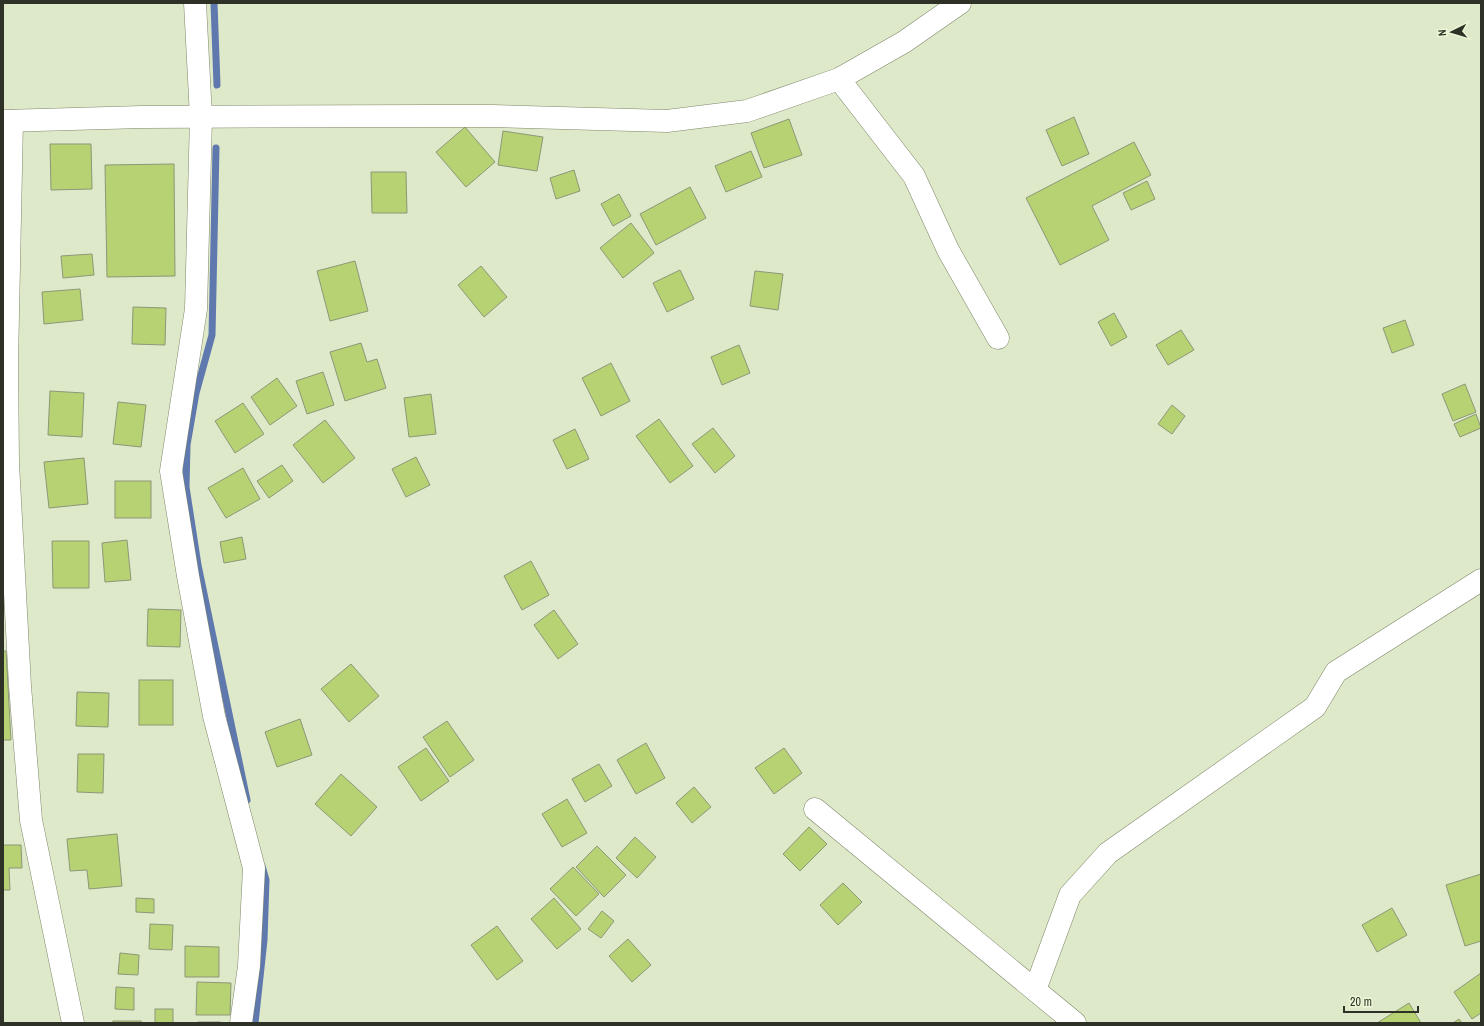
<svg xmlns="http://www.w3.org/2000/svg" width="1484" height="1026" font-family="'Archivo Narrow',sans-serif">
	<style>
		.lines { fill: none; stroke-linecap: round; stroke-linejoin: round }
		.stream { stroke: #5f78ad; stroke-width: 7 }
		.building { fill: #b6d272; stroke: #8d9779 }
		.minor-casing { stroke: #7d8769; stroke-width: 23 }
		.minor { stroke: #fff; stroke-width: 22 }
	</style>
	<rect width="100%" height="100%" fill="#dee9c9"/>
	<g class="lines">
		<!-- stream -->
		<g class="stream">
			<polyline points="214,3 217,85"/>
			<polyline points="216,148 212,335 196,393 187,445 186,487 198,565 247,800"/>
			<polyline points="255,1023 264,940 266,880 262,866"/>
		</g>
	</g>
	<!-- building -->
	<g class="building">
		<polygon points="1074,117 1089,154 1062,166 1046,130"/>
		<polygon points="789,119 802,155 764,168 751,133"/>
		<polygon points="465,127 495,162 466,187 436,152"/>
		<polygon points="503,131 543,137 537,171 498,165"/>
		<polygon points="1134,142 1151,175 1092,206 1109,240 1060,265 1026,198"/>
		<polygon points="50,144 91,144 92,189 51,190"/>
		<polygon points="751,151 762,177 726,192 715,166"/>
		<polygon points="174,164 175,276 107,277 105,165"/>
		<polygon points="574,170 580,191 556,199 550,178"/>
		<polygon points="371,172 406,172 407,213 372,213"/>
		<polygon points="1147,181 1155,199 1131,210 1123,193"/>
		<polygon points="690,187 706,218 656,245 640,214"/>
		<polygon points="619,194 631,216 613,226 601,204"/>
		<polygon points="631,223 654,253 623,278 600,248"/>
		<polygon points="92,254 94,275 63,278 61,256"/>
		<polygon points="355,261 368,311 330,321 317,271"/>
		<polygon points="481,266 507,297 484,317 458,285"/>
		<polygon points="680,270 694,299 667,312 653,283"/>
		<polygon points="755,271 783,274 778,310 750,306"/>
		<polygon points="80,289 83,320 44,324 42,292"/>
		<polygon points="133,307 166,308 165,345 132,344"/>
		<polygon points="1114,313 1127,337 1111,346 1098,322"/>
		<polygon points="1405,320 1414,345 1392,353 1383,328"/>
		<polygon points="1181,330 1194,350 1168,365 1156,345"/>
		<polygon points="361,343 367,362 377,359 386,388 345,401 330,352"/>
		<polygon points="739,345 750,373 722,385 711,357"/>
		<polygon points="611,363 630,401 601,416 582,378"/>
		<polygon points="323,372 334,405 307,414 296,381"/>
		<polygon points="277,378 297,406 270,425 251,397"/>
		<polygon points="1465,384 1476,412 1453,421 1442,394"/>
		<polygon points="50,391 84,393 82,437 48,435"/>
		<polygon points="431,394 436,434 409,437 404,398"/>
		<polygon points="118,402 146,405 141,447 113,444"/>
		<polygon points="243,403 264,434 235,453 215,421"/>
		<polygon points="1172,405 1185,416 1172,434 1158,424"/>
		<polygon points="1476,414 1481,428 1460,437 1454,424"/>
		<polygon points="659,419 693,466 670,483 636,436"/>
		<polygon points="325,420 355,458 323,483 293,445"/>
		<polygon points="713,428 735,456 715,473 692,444"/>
		<polygon points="575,429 589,459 567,469 553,440"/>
		<polygon points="416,457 430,485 406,497 392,469"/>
		<polygon points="84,458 88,504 49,508 44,462"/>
		<polygon points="282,465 293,481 269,498 257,481"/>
		<polygon points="243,468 260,499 226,518 208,488"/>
		<rect x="115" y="481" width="36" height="37"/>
		<polygon points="242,537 246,559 224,563 220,542"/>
		<polygon points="127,540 131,580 105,582 102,543"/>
		<polygon points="52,541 89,541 89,588 53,588"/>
		<polygon points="531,561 549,595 522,610 504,576"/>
		<polygon points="148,609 181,610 180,647 147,646"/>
		<polygon points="554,610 578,644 558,659 534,625"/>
		<polygon points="3,651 6,651 11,740 3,740"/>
		<polygon points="351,664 379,696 349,722 321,689"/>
		<rect x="139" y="680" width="34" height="45"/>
		<polygon points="77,692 109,693 108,727 76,726"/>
		<polygon points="300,719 312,755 277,767 265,732"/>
		<polygon points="447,721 474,760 450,777 423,737"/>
		<polygon points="646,743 665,778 636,794 617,760"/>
		<polygon points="426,748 449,781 421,801 398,767"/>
		<polygon points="784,748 802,773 774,794 755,768"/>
		<polygon points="78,754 104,754 103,793 77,792"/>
		<polygon points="599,764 612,786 585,802 572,779"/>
		<polygon points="341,774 377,807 351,836 315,804"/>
		<polygon points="694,787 711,807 692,823 676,803"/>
		<polygon points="567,799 587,833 562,847 542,814"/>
		<polygon points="809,827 827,844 800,871 783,854"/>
		<polygon points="117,834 122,886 89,889 87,870 70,871 67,839"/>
		<polygon points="635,837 656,857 637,878 616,858"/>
		<polygon points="3,845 21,845 22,868 9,868 10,890 3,890"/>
		<polygon points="597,846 626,875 604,897 576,867"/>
		<polygon points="573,867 599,894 576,916 550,889"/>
		<polygon points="1481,874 1481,941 1465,946 1446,885"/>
		<polygon points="843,883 862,902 838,925 820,905"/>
		<polygon points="136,898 154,899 154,913 136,912"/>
		<polygon points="554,898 581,929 557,949 531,919"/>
		<polygon points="1392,908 1407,935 1377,952 1362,925"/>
		<polygon points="602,911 614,921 601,938 588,929"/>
		<polygon points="150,924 173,925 172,950 149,949"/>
		<polygon points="497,926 523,961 497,980 471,945"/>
		<polygon points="628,939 651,965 632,982 609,956"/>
		<polygon points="185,946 219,947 219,977 185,977"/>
		<polygon points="120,953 139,955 138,975 118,974"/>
		<polygon points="1481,973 1481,1013 1472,1019 1454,992"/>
		<polygon points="197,982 231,983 230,1015 196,1015"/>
		<polygon points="116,987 134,988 134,1010 115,1009"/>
		<polygon points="1409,1003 1421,1023 1377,1023"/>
		<rect x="155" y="1009" width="18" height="14"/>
		<polygon points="1459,1019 1462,1023 1453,1023"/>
		<rect x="113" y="1021" width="28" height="2"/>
		<rect x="198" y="1022" width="22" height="1"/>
	</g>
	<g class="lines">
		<!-- minor casing -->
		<g class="minor-casing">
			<g id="minor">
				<polyline points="195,3 201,117 196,309 171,471 188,576 214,716 254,868 249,966 241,1023"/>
				<polyline points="839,79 914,176 948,250 998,338"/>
				<polyline points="3,121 142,117 429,116 492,116 667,121 747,111 839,79 904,42 960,3"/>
				<polyline points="12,121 7,363 8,463 20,686 31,820 73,1023"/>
				<polyline points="815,809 1075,1023"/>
				<polyline points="1035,990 1070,895 1108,853 1315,707 1336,672 1481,580"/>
			</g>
		</g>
		<!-- minor -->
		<use href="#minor" class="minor"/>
	</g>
	<!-- border -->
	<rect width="1484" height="1026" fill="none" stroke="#2e3226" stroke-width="8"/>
	<!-- north arrow -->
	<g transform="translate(1452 32) rotate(265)" stroke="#ebf6d6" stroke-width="3" paint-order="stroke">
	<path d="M0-3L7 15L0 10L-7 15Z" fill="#2e3226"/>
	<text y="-6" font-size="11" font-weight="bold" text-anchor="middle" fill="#2e3226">N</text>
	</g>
	<!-- scale -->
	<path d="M1344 1006v6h74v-6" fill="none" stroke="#2e3226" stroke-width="2"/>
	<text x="1350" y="1006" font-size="12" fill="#2e3226" stroke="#ebf6d6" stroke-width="3" paint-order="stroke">20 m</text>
</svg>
